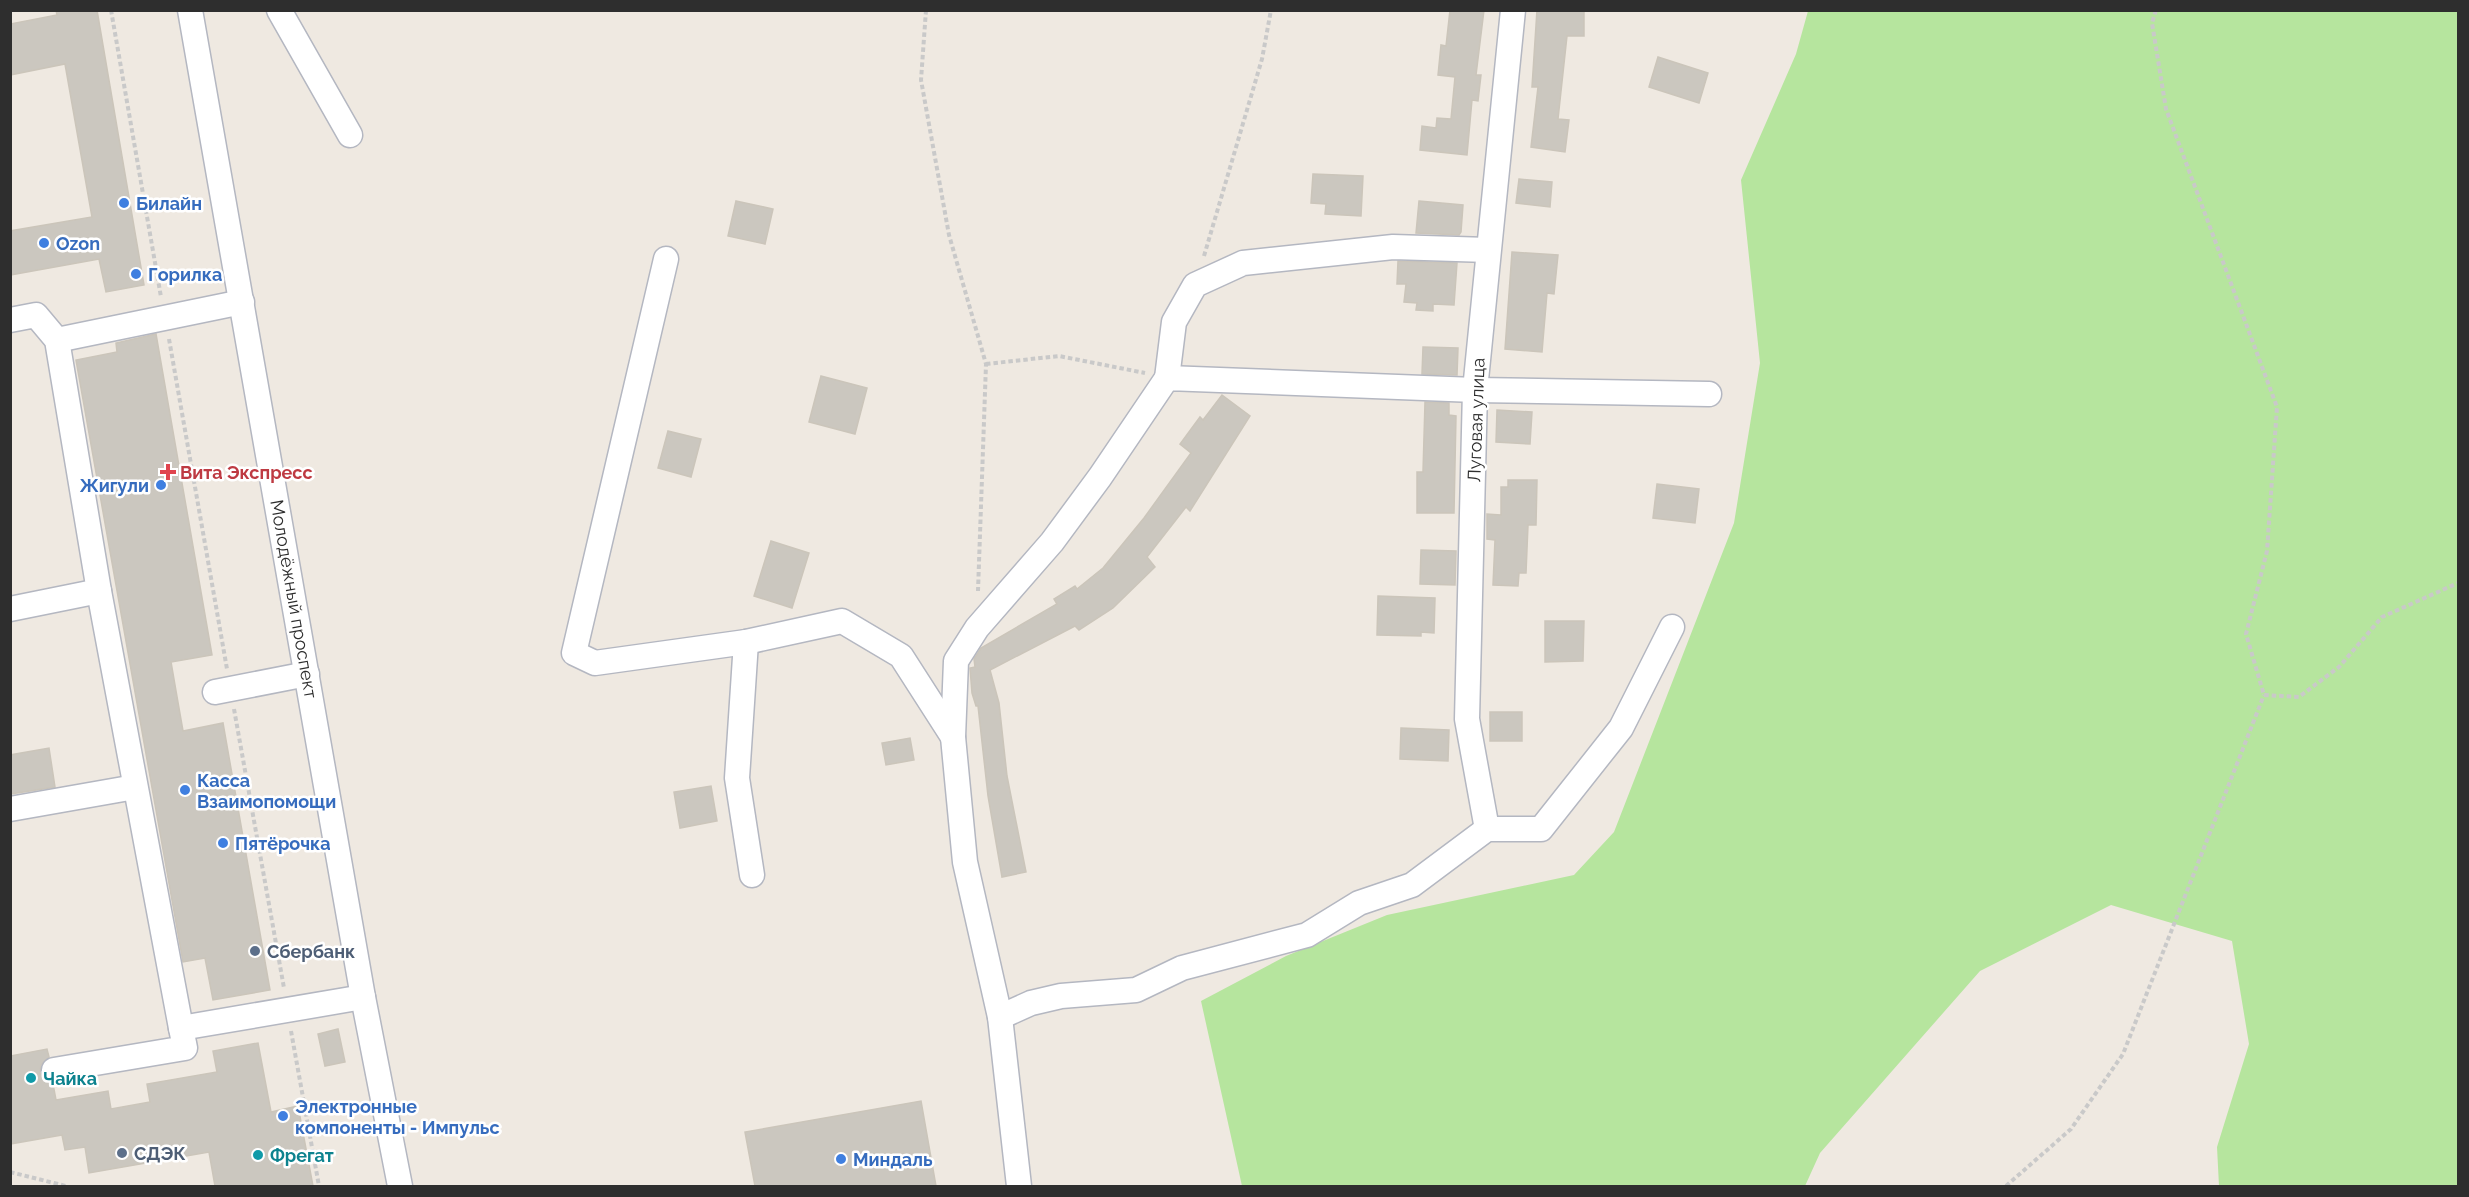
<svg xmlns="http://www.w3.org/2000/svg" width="2469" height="1197" font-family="Raleway,sans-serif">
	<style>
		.green { fill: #b6e59e }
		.building { fill: #cbc7bf; stroke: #cbc5ba; stroke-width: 1.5 }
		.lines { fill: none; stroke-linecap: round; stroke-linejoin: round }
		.minor-casing { stroke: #b4b7c1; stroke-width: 27 }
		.path { stroke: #c9c9c9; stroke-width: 4; stroke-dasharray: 4.5 3; stroke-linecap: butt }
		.minor { stroke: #fff; stroke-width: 24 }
		.shop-dot { fill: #3f7fe0; stroke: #fff; stroke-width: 2 }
		.health-dot { fill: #e0444e; stroke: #fff; stroke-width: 2 }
		.service-dot { fill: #5c6f8a; stroke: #fff; stroke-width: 2 }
		.culture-dot { fill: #0f9aa8; stroke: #fff; stroke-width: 2 }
		.labels { text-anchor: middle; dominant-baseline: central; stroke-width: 5; stroke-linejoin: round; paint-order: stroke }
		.shop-label { font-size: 18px; font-weight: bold; fill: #366cbe; stroke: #fff; text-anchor: start }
		.street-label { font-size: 18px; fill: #2e2e2e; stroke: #fff }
		.health-label { font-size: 18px; font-weight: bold; fill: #be3a42; stroke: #fff; text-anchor: start }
		.service-label { font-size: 18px; font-weight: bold; fill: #4e5e75; stroke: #fff; text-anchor: start }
		.culture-label { font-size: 18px; font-weight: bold; fill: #0d838f; stroke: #fff; text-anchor: start }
	</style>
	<rect width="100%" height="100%" fill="#efe9e1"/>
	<!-- green -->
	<polygon class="green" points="1808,11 2458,11 2458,1186 2219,1186 2217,1147 2249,1044 2232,941 2111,905 1980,971 1820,1153 1805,1186 1242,1186 1201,1001 1286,956 1387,915 1574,875 1614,832 1734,523 1760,363 1741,180 1796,54"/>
	<!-- building -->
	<g class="building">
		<polygon points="56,10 97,10 144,285 106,292 99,259 10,275 10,231 92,217 65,64 10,75 10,24 57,15"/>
		<polygon points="1450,10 1484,10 1476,75 1481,75 1478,101 1472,100 1467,155 1420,150 1422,126 1436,128 1437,118 1451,119 1455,77 1438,75 1441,45 1446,46"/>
		<polygon points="1537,10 1584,10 1584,36 1567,36 1558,119 1569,120 1565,152 1531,147 1538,87 1532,87"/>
		<polygon points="1658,57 1708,73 1699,103 1649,87"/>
		<polygon points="1313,174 1363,176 1361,216 1325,214 1326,204 1311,203"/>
		<polygon points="1519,179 1552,182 1550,207 1516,203"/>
		<polygon points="736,201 773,209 765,244 728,236"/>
		<polygon points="1419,201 1463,205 1461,232 1459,235 1416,233"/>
		<polygon points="1512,252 1558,255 1554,294 1547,293 1542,352 1505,349"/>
		<polygon points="1398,261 1457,263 1454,305 1433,304 1433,311 1416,310 1417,303 1404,302 1406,284 1397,284"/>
		<polygon points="156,334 212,655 171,662 176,691 183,731 223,723 270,990 213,1000 205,958 183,962 76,360 117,352 116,343"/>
		<polygon points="1423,347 1458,348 1457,375 1422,374"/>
		<polygon points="821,376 867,388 855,434 809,422"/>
		<polygon points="1222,395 1250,416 1190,511 1186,507 1147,557 1155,567 1113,608 1079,630 1075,626 990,670 999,703 1007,776 1026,872 1002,877 988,796 978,706 976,706 972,693 970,668 975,667 974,659 981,648 1057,604 1054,599 1075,586 1077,589 1103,568 1144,518 1191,453 1180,444 1200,417 1203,420"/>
		<polygon points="1425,402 1449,403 1449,415 1456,416 1454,513 1417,513 1417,472 1423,472"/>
		<polygon points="1497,410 1532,412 1530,444 1496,442"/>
		<polygon points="668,431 701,439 691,477 658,468"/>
		<polygon points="1508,480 1537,480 1536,525 1528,525 1526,573 1519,573 1518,586 1493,585 1495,540 1487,539 1487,514 1501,515 1501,487 1508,487"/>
		<polygon points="1657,484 1699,489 1695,523 1653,518"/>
		<polygon points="771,541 809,553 792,608 754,596"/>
		<polygon points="1421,550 1456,551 1455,585 1420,584"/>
		<polygon points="1378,596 1435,598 1434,633 1421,632 1421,636 1377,635"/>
		<polygon points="1545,621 1584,621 1583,661 1545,662"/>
		<rect x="1490" y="712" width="32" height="29"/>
		<polygon points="1401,728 1449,730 1448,761 1400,759"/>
		<polygon points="910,738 914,760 886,765 882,743"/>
		<polygon points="49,748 55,787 10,794 10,755"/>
		<polygon points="711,786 717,821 680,828 674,792"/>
		<polygon points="338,1029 345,1062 325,1066 318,1034"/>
		<polygon points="258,1043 271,1112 298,1106 313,1186 215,1186 209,1152 89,1173 85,1147 65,1150 62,1135 10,1144 10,1056 47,1049 49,1057 41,1065 40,1073 43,1079 53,1084 56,1100 108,1091 111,1109 150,1102 147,1084 217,1072 213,1051"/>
		<polygon points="921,1101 936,1186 755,1186 745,1132"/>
	</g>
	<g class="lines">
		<!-- minor casing -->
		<g class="minor-casing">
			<g id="minor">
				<polyline points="190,10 363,997 400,1186"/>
				<polyline points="279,10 350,135"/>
				<polyline points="666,259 574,653 595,663 746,642 842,621 901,656 953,737"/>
				<polyline points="10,320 36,315 57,340 99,591 181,1028"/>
				<polyline points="57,340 242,302"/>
				<polyline points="1167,378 1174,322 1195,285 1243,263 1393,247 1488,250"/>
				<polyline points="10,609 99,591"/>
				<polyline points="746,642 737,778 752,875"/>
				<polyline points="215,692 307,674"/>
				<polyline points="10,809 135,787"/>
				<polyline points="1487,829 1467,719 1475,390 1513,10"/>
				<polyline points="1000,1017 1031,1003 1061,996 1136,990 1182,968 1307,935 1359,903 1412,885 1487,829 1541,829 1621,728 1672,627"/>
				<polyline points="54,1070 185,1048 181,1028 363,997"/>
				<polyline points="1019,1186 1000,1017 965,862 953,737 956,661 977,628 1052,542 1100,477 1167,378 1475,390 1709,394"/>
			</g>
		</g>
		<!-- path -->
		<g class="path">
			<polyline points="111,10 161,297"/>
			<polyline points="926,10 921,80 949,235 986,364 978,591"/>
			<polyline points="2156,10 2152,23 2166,109 2277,407 2267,551 2246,634 2264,695 2299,697 2339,667 2382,617 2458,583"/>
			<polyline points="1204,256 1262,59 1271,10"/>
			<polyline points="169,339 227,669"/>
			<polyline points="986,364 1059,356 1145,373"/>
			<polyline points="234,709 284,988"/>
			<polyline points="291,1031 319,1186"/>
			<polyline points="10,1172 66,1186"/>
			<polyline points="2006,1186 2071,1129 2123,1054 2264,695"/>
		</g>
		<!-- minor -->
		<use href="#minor" class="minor"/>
	</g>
	<!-- markers -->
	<g class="shop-dot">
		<circle cx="124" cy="203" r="6"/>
		<circle cx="44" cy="243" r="6"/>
		<circle cx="136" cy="274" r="6"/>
		<circle cx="161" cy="485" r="6"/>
		<circle cx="185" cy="790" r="6"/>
		<circle cx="223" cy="843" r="6"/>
		<circle cx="283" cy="1116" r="6"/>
		<circle cx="841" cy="1159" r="6"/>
	</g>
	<path class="health-dot" d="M165 463h6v6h6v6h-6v6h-6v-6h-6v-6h6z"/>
	<g class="service-dot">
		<circle cx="255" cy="951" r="6"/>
		<circle cx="122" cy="1153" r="6"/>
	</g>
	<g class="culture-dot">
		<circle cx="31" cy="1078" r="6"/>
		<circle cx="258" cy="1155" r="6"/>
	</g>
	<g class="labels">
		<!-- shop labels -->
		<g class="shop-label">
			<text x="136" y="203">Билайн</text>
			<text x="56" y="243">Ozon</text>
			<text x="148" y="274">Горилка</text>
			<text x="149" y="485" text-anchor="end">Жигули</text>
			<text x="197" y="780">Касса<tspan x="197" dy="21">Взаимопомощи</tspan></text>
			<text x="235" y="843">Пятёрочка</text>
			<text x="295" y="1106">Электронные<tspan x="295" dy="21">компоненты - Импульс</tspan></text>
			<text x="853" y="1159">Миндаль</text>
		</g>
		<!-- street labels -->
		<g class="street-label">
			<text transform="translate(1476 420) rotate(-88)">Луговая улица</text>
			<text transform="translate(294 599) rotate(80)">Молодёжный проспект</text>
		</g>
		<!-- health labels -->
		<g class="health-label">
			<text x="180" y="472">Вита Экспресс</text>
		</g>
		<!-- service labels -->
		<g class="service-label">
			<text x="267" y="951">Сбербанк</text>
			<text x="134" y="1153">СДЭК</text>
		</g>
		<!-- culture labels -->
		<g class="culture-label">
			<text x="43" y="1078">Чайка</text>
			<text x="270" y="1155">Фрегат</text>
		</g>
	</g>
	<!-- border -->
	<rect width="2469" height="1197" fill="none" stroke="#2e2e2e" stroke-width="24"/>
</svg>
